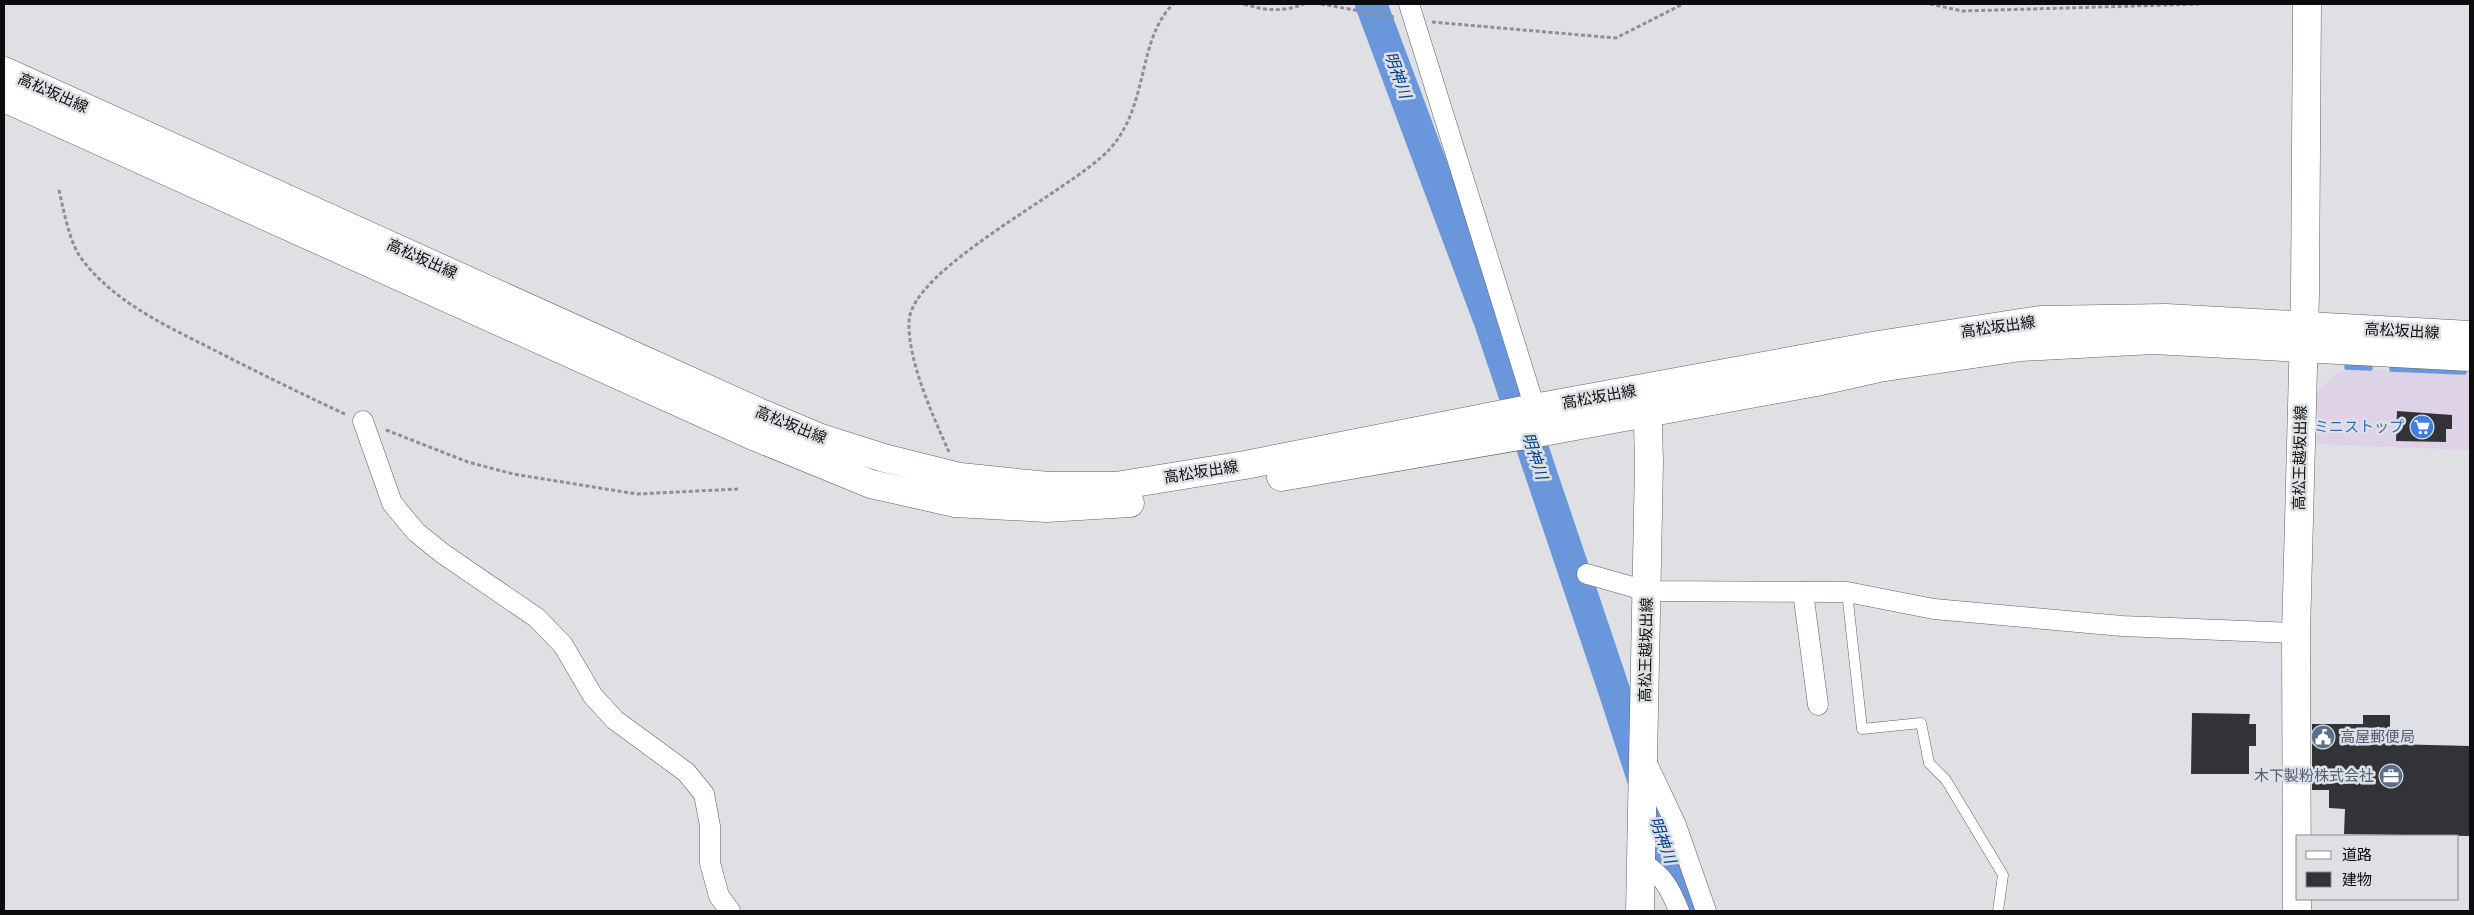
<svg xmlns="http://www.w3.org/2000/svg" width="2474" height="915" font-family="Jost,'Noto Sans JP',sans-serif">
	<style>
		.commercial { fill: #ded2e6 }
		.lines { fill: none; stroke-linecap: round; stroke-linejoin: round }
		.stream { stroke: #6a97dc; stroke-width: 5.5 }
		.river { stroke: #6a97dc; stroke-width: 32 }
		.building { fill: #323336 }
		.service-casing { stroke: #606164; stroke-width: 11 }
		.minor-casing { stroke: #606164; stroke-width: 21 }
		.secondary-casing { stroke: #606164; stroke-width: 29 }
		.primary-casing { stroke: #606164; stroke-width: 29 }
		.path { stroke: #8e8f92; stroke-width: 3; stroke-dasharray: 4 2.5; stroke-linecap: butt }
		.service { stroke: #fff; stroke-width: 10 }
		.minor { stroke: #fff; stroke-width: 20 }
		.secondary { stroke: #fff; stroke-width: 28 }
		.primary { stroke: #fff; stroke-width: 28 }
		.labels { text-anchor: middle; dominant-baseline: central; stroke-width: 5; stroke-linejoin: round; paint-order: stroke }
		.street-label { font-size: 15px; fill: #0b0c0d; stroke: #dfe0e4 }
		.shop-label { font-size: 15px; fill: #366cbe; stroke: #dfe0e4; text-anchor: end }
		.service-label { font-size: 15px; fill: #4e5e75; stroke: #dfe0e4; text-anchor: start }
		.water-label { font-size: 16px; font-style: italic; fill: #033e8d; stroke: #dfe0e4 }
	</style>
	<rect width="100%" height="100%" fill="#dfe0e4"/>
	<!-- commercial -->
	<polygon class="commercial" points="2349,369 2470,374 2470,450 2312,444 2313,396 2338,372"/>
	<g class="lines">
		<!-- stream -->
		<g class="stream">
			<polyline points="2347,367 2370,368"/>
			<polyline points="2392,369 2464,372"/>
		</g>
		<!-- river -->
		<polyline class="river" points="1371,4 1490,322 1615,693 1664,844 1690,911"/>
	</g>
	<!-- building -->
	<g class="building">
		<polygon points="2397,411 2452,415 2452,429 2446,429 2446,442 2396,441"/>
		<polygon points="2192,713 2250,714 2249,724 2256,724 2256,746 2249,746 2249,774 2191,774"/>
		<polygon points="2363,715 2390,715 2390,744 2470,746 2470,836 2344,834 2345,809 2329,808 2329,790 2312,790 2312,724 2363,724"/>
	</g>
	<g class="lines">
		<!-- service casing -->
		<g class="service-casing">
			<polyline id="service" points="1847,592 1862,729 1921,723 1929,763 1946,780 2003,875 1998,911"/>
		</g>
		<!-- minor casing -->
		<g class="minor-casing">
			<g id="minor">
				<polyline points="1409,4 1539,421"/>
				<polyline points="363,421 392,503 416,532 442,553 537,618 563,645 593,696 615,720 686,772 704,794 710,826 710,863 719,896 730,911"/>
				<polyline points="1587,574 1647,591 1847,592 1934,609 2122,626 2296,633"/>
				<polyline points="1803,592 1818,705"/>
				<polyline points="1645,759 1676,825 1706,911"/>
				<path d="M1641 862C1663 875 1670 888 1679 911"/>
			</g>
		</g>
		<!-- secondary casing -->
		<g class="secondary-casing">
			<g id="secondary">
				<polyline points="4,71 763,414 818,437 884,458 960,477 1048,486 1116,486 1245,465 1534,408 1878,345 2040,320 2166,318 2470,335"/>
				<polyline points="4,98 751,435 871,484 955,503 1046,508 1130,503"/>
				<polyline points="1281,477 1543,432 1816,382 1879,368 2021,347 2153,340 2470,357"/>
			</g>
		</g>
		<!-- primary casing -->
		<g class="primary-casing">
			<g id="primary">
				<polyline points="1640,911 1649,462 1647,388"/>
				<polyline points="2297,911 2296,633 2305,293 2307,4"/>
			</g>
		</g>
		<!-- path -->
		<g class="path">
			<path d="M1244 4C1266 11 1283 12 1304 4"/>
			<polyline points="1321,4 1394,17"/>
			<polyline points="1930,4 1962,11 2201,4"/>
			<polyline points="1432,22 1616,38 1683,4"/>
			<path d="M59 190C63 208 70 244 81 258 114 303 169 327 218 352 261 374 304 395 347 415"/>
			<polyline points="386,430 468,462 513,474 637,494 738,489"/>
			<path d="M949 452C933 416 908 362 909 322 910 269 1070 191 1109 150 1150 105 1136 42 1173 4"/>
		</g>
		<!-- service -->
		<use href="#service" class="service"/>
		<!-- minor -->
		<use href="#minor" class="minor"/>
		<!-- secondary -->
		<use href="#secondary" class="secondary"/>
		<!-- primary -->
		<use href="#primary" class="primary"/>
	</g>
	<!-- icons -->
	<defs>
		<g id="supermarket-disc" transform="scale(1.25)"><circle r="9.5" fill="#3f7fe0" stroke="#dfe0e4"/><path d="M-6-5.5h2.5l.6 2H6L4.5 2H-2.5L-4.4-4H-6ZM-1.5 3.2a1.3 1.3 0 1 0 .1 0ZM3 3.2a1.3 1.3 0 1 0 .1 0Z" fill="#fff"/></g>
		<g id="civic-disc" transform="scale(1.25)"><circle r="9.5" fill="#5c6f8a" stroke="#dfe0e4"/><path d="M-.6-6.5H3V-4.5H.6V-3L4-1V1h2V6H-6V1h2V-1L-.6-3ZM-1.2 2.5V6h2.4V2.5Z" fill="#fff"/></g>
		<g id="office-disc" transform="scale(1.25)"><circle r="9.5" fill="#5c6f8a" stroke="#dfe0e4"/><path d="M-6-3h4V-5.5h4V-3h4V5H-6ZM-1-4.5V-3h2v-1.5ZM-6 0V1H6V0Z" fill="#fff"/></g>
	</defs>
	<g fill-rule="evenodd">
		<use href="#supermarket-disc" x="2422" y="427"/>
		<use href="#civic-disc" x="2323" y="737"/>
		<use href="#office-disc" x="2391" y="776"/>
	</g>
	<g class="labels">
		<!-- street labels -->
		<g class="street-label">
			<text transform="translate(53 93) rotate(24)">高松坂出線</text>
			<text transform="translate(422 259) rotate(24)">高松坂出線</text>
			<text transform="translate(1998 327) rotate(-8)">高松坂出線</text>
			<text transform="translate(2402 331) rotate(3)">高松坂出線</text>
			<text transform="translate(1599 397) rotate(-10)">高松坂出線</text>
			<text transform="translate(791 425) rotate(22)">高松坂出線</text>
			<text transform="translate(2300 458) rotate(-89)">高松王越坂出線</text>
			<text transform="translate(1201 472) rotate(-9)">高松坂出線</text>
			<text transform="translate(1646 650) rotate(-89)">高松王越坂出線</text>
		</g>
		<!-- shop labels -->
		<g class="shop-label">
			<text x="2404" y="427">ミニストップ</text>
		</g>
		<!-- service labels -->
		<g class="service-label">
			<text x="2340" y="737">高屋郵便局</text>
			<text x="2374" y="776" text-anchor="end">木下製粉株式会社</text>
		</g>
		<!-- water labels -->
		<g class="water-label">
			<text transform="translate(1398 75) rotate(70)">明神川</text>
			<text transform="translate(1535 456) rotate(72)">明神川</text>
			<text transform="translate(1663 840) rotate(70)">明神川</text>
		</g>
	</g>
	<!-- border -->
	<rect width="2474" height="915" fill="none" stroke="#0b0c0d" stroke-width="10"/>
	<!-- legend -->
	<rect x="2296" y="835" width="162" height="65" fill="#dfe0e4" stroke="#8a8b8e"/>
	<rect x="2306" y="851" width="25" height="8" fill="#ffffff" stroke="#8a8b8e"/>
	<text x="2342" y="860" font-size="15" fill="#0b0c0d">道路</text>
	<rect x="2306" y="872" width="25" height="15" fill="#323336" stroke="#8a8b8e"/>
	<text x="2342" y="885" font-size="15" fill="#0b0c0d">建物</text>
</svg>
